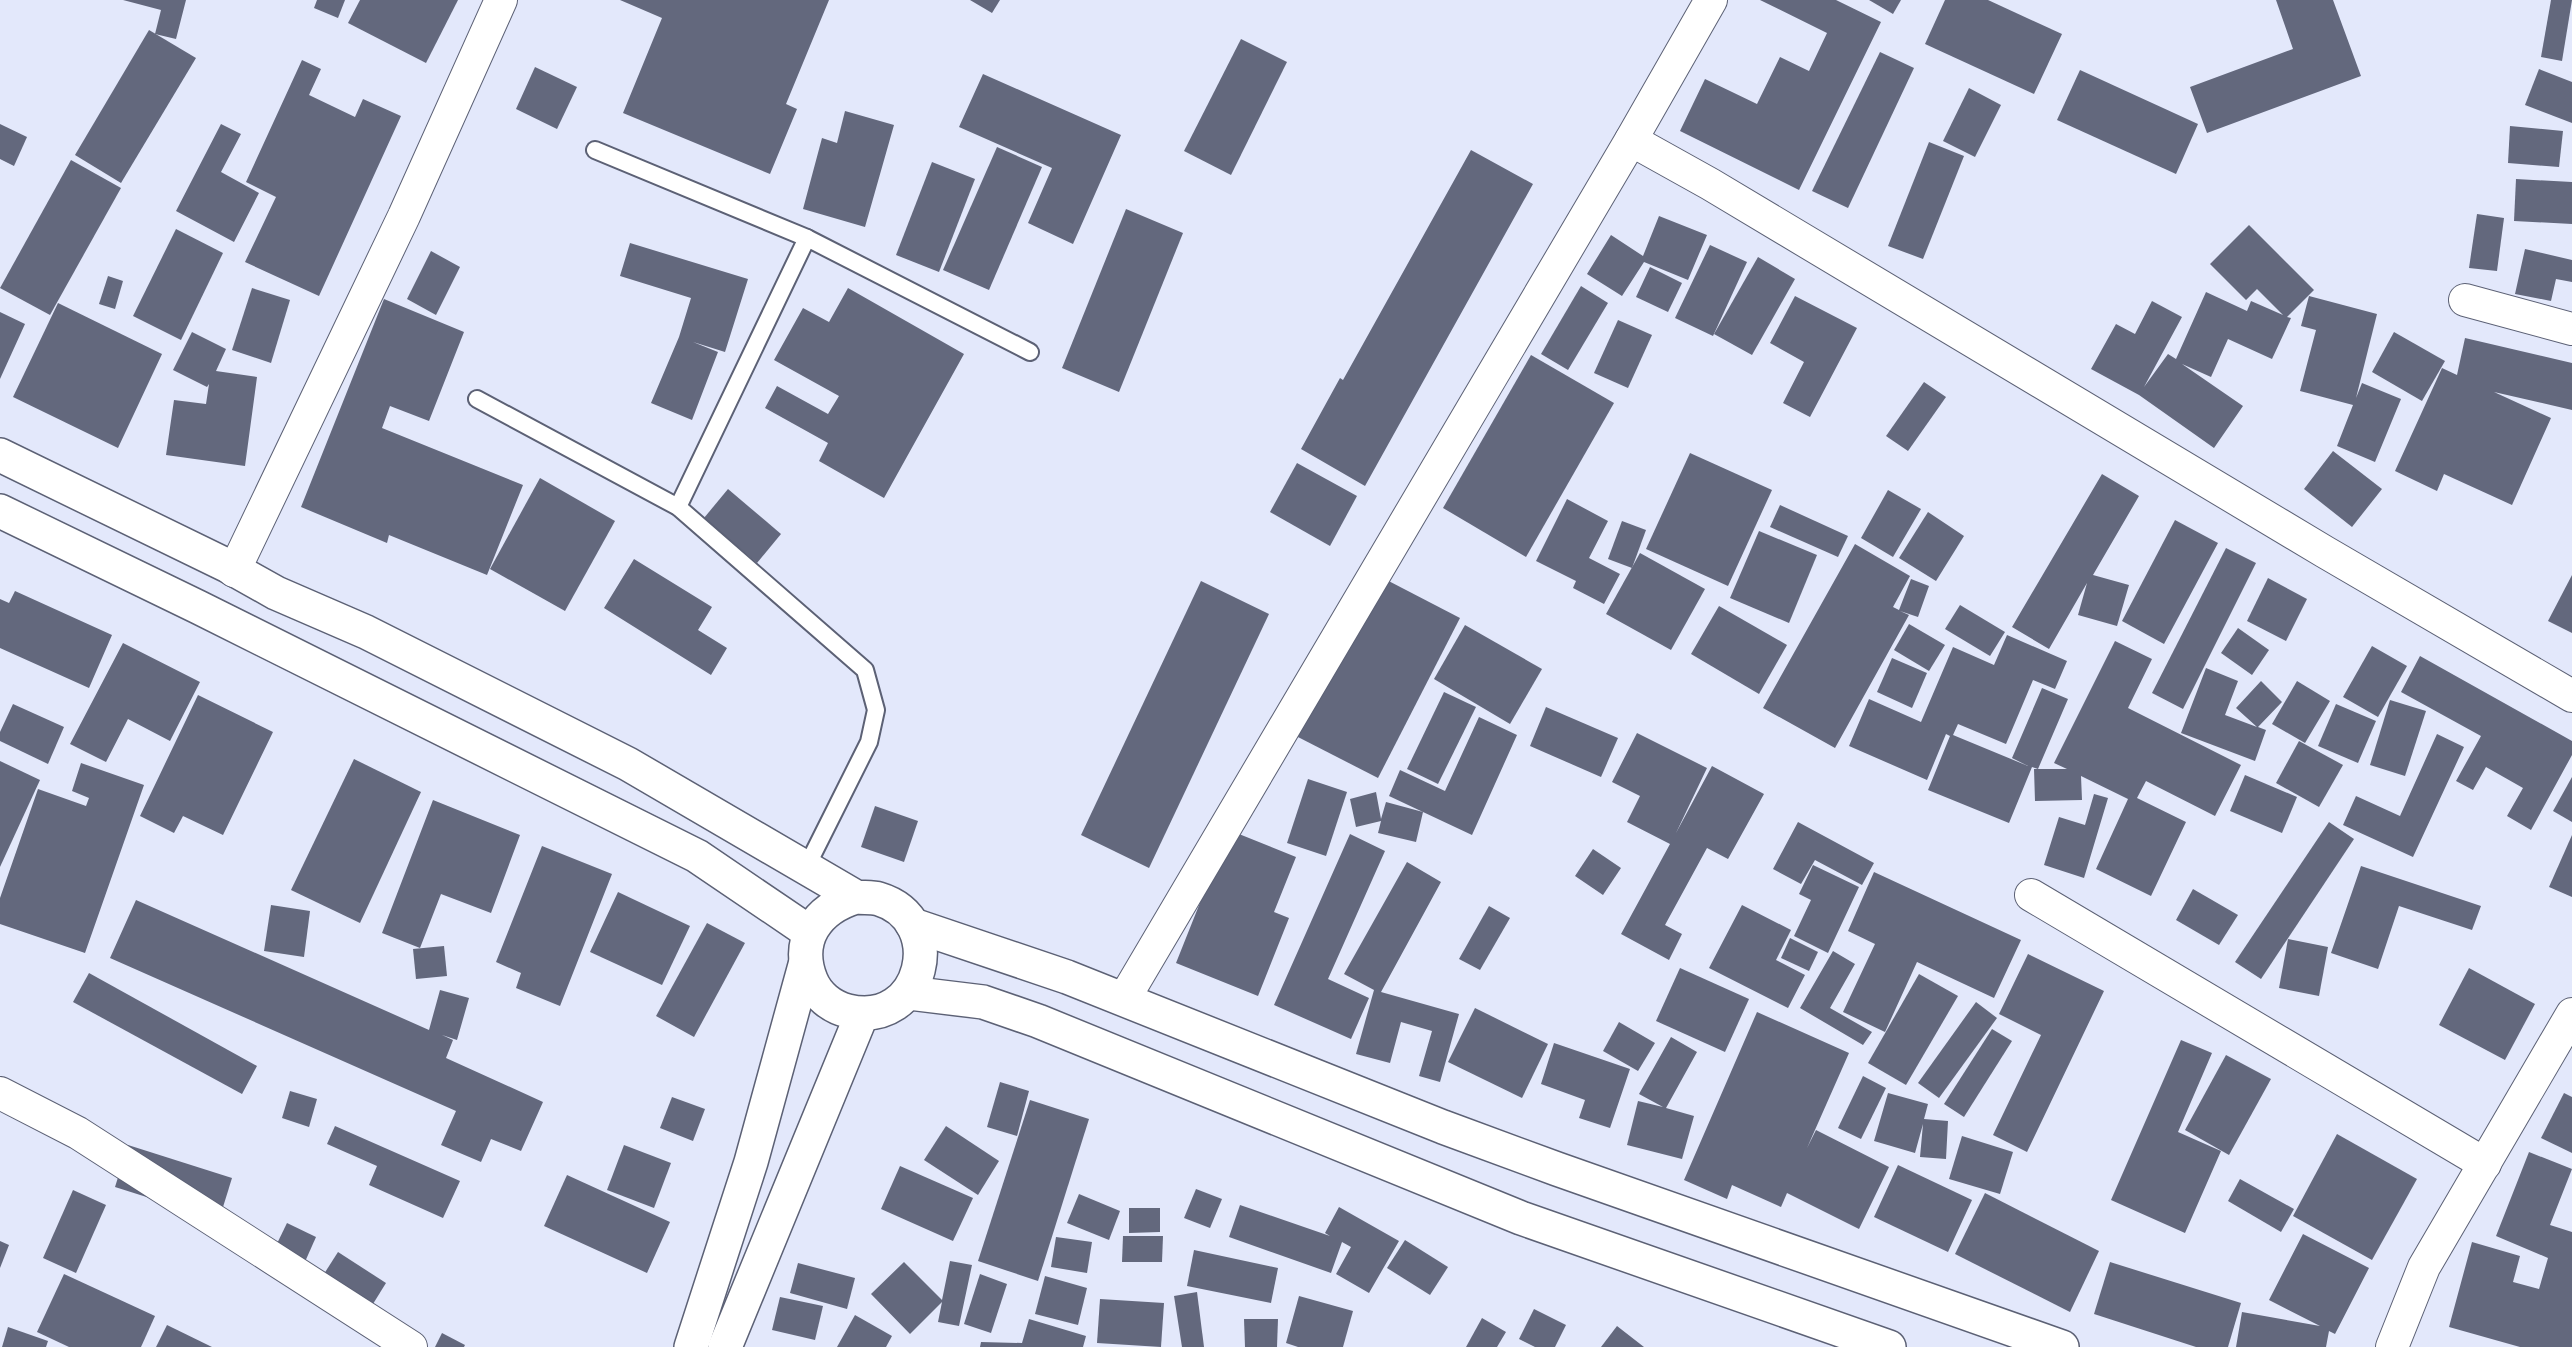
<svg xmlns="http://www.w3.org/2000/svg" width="2572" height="1347" font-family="'PT Sans Narrow',sans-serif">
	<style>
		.building { fill: #63687d }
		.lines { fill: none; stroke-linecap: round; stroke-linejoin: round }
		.lane-casing { stroke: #5c6175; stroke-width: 20 }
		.street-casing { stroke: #5c6175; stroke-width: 34 }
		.secondary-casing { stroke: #5c6175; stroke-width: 36 }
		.primary-casing { stroke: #5c6175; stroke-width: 36 }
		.lane { stroke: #fff; stroke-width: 16 }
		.street { stroke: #fff; stroke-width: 32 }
		.secondary { stroke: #fff; stroke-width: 33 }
		.primary { stroke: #fff; stroke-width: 33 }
	</style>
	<rect width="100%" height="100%" fill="#e3e8fb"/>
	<!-- building -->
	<g class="building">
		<polygon points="123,0 186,0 176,39 155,34 161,10"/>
		<polygon points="317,0 345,0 338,18 314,8"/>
		<polygon points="360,0 458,0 426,63 348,23"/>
		<polygon points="620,0 829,0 786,104 797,109 770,174 623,113 662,18"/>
		<polygon points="970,0 1000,0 992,13"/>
		<polygon points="1760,0 1836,0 1881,22 1799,190 1680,131 1705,79 1757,104 1780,57 1809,71 1827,33"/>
		<polygon points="1869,0 1901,0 1893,14"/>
		<polygon points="1945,0 1988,0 2062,34 2034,94 1925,44"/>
		<polygon points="2276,0 2333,0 2361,76 2207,133 2190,87 2293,49"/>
		<polygon points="2551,0 2572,0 2562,61 2541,57"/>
		<polygon points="149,30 196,58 121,183 75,155"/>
		<polygon points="1241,39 1287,62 1231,175 1184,151"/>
		<polygon points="1880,52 1914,68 1848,208 1812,191"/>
		<polygon points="302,60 321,69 309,95 355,117 363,99 401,116 319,296 245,262 276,197 246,182"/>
		<polygon points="535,67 577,87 557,129 516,109"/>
		<polygon points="2539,69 2572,82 2572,123 2525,105"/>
		<polygon points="2080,70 2198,124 2176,174 2057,120"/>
		<polygon points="983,74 1121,135 1073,244 1028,223 1052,168 959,127"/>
		<polygon points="1969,88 2001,105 1975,157 1943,141"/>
		<polygon points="845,111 894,125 865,227 803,209 822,138 837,143"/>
		<polygon points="0,124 27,137 14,166 0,159"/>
		<polygon points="221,124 241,134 221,172 259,193 234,242 176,211"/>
		<polygon points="2510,126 2563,131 2559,167 2508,163"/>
		<polygon points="1929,142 1964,156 1923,259 1888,246"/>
		<polygon points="997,147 1042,167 989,290 943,270"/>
		<polygon points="1471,150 1533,184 1365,486 1301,449 1340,378 1343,380"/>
		<polygon points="71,160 121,188 50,315 0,288"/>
		<polygon points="932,162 975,179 939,272 896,255"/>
		<polygon points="2516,179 2572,182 2572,224 2514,221"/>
		<polygon points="1126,209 1183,233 1119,392 1062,368"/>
		<polygon points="2477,214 2504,218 2497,271 2469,268"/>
		<polygon points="1659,216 1707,235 1688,280 1644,262 1622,296 1587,274 1611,235 1643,256"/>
		<polygon points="2249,225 2314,290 2287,317 2291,318 2272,359 2228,339 2211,377 2182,364 2243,406 2214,448 2139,395 2091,369 2116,324 2135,334 2152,301 2182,317 2144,387 2168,354 2176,359 2206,292 2247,311 2251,301 2283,315 2257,289 2246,300 2210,264"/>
		<polygon points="176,229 223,253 181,340 133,316"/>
		<polygon points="630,243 748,279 725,352 693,342 718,352 692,420 651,403 679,337 691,298 620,276"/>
		<polygon points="1710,245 1747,262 1713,336 1675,318"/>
		<polygon points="2525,249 2572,260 2572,282 2556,279 2551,301 2515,294"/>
		<polygon points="431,251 460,267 436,315 407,299"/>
		<polygon points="1758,257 1795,279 1752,355 1714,334"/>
		<polygon points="1650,267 1682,283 1668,312 1636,297"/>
		<polygon points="108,276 123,281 115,309 99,304"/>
		<polygon points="1581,286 1608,303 1568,370 1541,354"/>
		<polygon points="252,288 290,300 271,363 232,350"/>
		<polygon points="848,288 964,354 884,498 819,461 828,443 765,408 777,386 828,414 839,396 774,360 803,308 829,322"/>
		<polygon points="1795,296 1857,328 1810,417 1783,403 1804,362 1770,343"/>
		<polygon points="2309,296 2377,314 2356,398 2362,383 2401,399 2375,462 2337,446 2353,405 2300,391 2316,330 2301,326"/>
		<polygon points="384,299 464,332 429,421 390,406 382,428 523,485 487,575 389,535 387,543 301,507"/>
		<polygon points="58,303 162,354 118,448 13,397"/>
		<polygon points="0,312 25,324 0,379"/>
		<polygon points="1618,320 1652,335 1628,388 1594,373"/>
		<polygon points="192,332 226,349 216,371 257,377 245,466 166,455 174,400 206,404 209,384 207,387 173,370"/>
		<polygon points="2394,332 2445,361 2422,401 2372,372"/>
		<polygon points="2465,338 2572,363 2572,410 2494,392 2551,418 2512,505 2444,474 2437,491 2395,471 2442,368 2457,375"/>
		<polygon points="1531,355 1614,403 1526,557 1443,508"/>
		<polygon points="1924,382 1946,397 1908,451 1886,436"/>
		<polygon points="2333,451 2382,489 2352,527 2304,489"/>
		<polygon points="1690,453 1772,490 1728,586 1646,549"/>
		<polygon points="1297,463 1357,496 1330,546 1270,512"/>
		<polygon points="2102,474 2139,496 2093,575 2129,585 2117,626 2078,615 2087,583 2049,649 2012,627"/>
		<polygon points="540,478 615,521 565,611 490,569"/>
		<polygon points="728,489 781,534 757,563 704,518"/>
		<polygon points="1888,490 1921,509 1893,557 1861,538"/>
		<polygon points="1567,499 1608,521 1589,558 1620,574 1604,604 1573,588 1576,581 1536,561"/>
		<polygon points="1780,505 1848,536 1838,557 1770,527"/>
		<polygon points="1928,512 1964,536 1936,581 1899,558"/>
		<polygon points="2175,520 2218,543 2164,644 2122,621"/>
		<polygon points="1622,521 1646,530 1632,568 1608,559"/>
		<polygon points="1759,531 1817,555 1789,623 1730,598"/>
		<polygon points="1855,544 1910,576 1893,607 1899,610 1911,579 1929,586 1918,617 1900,611 1909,615 1835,748 1763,708"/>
		<polygon points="2226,548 2256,563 2183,709 2152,693"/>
		<polygon points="1640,553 1705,589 1671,650 1606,614"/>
		<polygon points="634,559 712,607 698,630 727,648 711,675 604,608"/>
		<polygon points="2572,575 2572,633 2548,621"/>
		<polygon points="1379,576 1460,618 1378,778 1296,736"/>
		<polygon points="2268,578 2307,599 2286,641 2247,621"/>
		<polygon points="1201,581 1269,614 1149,868 1081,835"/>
		<polygon points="15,591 112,635 89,688 0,648 0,599 9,603"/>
		<polygon points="1960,605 2005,632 1990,656 1945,629"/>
		<polygon points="1719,606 1787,645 1759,694 1691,654"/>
		<polygon points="1909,624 1945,645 1929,671 1894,650"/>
		<polygon points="1465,625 1542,669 1510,724 1434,679"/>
		<polygon points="2238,628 2269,650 2252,675 2221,653"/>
		<polygon points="2007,635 2067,661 2055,689 2033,680 2006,744 1958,724 1953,735 2028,766 2012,758 2042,688 2068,699 2038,769 2067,769 2054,763 2115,641 2152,659 2128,708 2241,765 2215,816 2146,781 2137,798 2186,822 2151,896 2096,869 2128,799 2081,776 2082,800 2035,801 2034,769 2038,769 2032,767 2009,823 1928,790 1950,736 1946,734 1927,780 1849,746 1869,699 1921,722 1953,647 1994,665"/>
		<polygon points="123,643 200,682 170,741 128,719 106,762 70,744"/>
		<polygon points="2372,646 2407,666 2378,717 2343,697"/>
		<polygon points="2420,656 2572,741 2572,755 2531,830 2507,816 2523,788 2486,767 2473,790 2456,781 2481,736 2401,692"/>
		<polygon points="1892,658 1927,673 1912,708 1877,692"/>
		<polygon points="2206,668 2238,681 2225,715 2257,727 2236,708 2261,681 2282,702 2258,727 2266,730 2255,761 2181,733"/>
		<polygon points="2297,681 2330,701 2305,743 2272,724"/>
		<polygon points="1444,692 1476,707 1438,784 1407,769"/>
		<polygon points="198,695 273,732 223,835 183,816 174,833 140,816"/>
		<polygon points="2390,700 2426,711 2405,776 2370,765"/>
		<polygon points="13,704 64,727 48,764 0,741 0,732"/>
		<polygon points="2336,704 2376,721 2358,763 2318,746"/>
		<polygon points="1546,707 1618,738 1601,777 1530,746"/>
		<polygon points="1479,717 1517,735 1472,835 1423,812 1416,842 1378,833 1381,821 1356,827 1350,799 1376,792 1381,819 1386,802 1423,812 1389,796 1400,770 1445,791"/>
		<polygon points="1637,733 1707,768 1676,833 1712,766 1764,794 1728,859 1707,848 1665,925 1682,934 1669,960 1621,934 1670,844 1627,822 1640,796 1612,782"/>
		<polygon points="2437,734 2464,747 2413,857 2343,825 2356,796 2400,816"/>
		<polygon points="2299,741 2343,765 2319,807 2276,783"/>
		<polygon points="354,759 421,792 360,923 291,890"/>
		<polygon points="0,761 40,780 0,867"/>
		<polygon points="81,763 144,785 85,953 0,924 0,898 38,789 86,806 89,798 72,791"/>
		<polygon points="2245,775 2297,797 2282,833 2230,811"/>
		<polygon points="2572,777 2572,822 2553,811"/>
		<polygon points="1308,779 1347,792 1326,856 1287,843"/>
		<polygon points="2094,794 2108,798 2084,878 2044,865 2059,817 2085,825"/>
		<polygon points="433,800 520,835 491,913 441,894 420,948 382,933"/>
		<polygon points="875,806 918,821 904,862 861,847"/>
		<polygon points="1798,822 1874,863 1862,885 1815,860 1801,884 1773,869"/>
		<polygon points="2329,822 2354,839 2261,979 2235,962"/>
		<polygon points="1229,830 1296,857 1274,912 1289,918 1258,996 1176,963"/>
		<polygon points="1350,834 1385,851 1328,979 1369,998 1351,1039 1274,1005"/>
		<polygon points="2572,835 2572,897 2549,887"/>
		<polygon points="542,846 612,874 560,1006 516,988 521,973 496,962"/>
		<polygon points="1593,849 1621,868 1603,895 1575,876"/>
		<polygon points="1407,862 1441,882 1381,992 1459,1014 1440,1082 1419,1076 1432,1031 1401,1022 1390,1063 1356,1054 1374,990 1344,974"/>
		<polygon points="1813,865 1859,887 1828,953 1794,936 1811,900 1799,894"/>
		<polygon points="2361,866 2481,906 2472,930 2399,906 2378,969 2331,953"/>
		<polygon points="1874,872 2021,940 1994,998 1917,962 1885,1032 1843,1012 1875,944 1848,931"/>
		<polygon points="2193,889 2238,915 2219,945 2176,920"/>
		<polygon points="618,892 690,926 662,985 590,952"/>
		<polygon points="136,900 429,1030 440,990 469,998 457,1040 442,1035 453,1040 446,1058 543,1102 521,1151 491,1139 481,1162 441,1145 456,1111 110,958"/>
		<polygon points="271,905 310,911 304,957 264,951"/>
		<polygon points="1742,905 1791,930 1776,960 1805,975 1788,1008 1709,968"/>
		<polygon points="1489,906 1510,918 1480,970 1459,959"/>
		<polygon points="707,923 745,943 694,1037 656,1016"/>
		<polygon points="1790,938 1818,952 1809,971 1781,958"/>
		<polygon points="2288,939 2328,947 2319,996 2279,988"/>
		<polygon points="444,946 447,976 416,979 413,949"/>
		<polygon points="1833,951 1855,964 1830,1008 1872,1032 1863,1045 1800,1008"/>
		<polygon points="2028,954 2104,991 2027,1152 1993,1135 2041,1035 1999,1014"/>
		<polygon points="1680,968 1749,999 1725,1052 1656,1021"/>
		<polygon points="2469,968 2535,1004 2505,1060 2439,1025"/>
		<polygon points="89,973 257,1066 242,1094 73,1002"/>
		<polygon points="1919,974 1958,996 1906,1085 1868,1063"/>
		<polygon points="1976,1002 1997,1018 1939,1098 1918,1083"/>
		<polygon points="1475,1008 1548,1044 1522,1098 1448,1062"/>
		<polygon points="1757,1012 1849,1053 1807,1148 1816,1130 1889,1167 1859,1229 1787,1193 1781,1207 1732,1185 1727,1199 1684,1180"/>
		<polygon points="1619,1022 1655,1043 1638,1071 1603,1051"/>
		<polygon points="1992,1029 2012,1041 1964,1117 1944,1104"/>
		<polygon points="1671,1037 1697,1052 1666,1108 1694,1116 1682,1159 1627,1145 1638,1101 1663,1107 1639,1094"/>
		<polygon points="2181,1040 2212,1053 2178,1132 2221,1151 2185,1233 2111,1200"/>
		<polygon points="1554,1043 1630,1069 1610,1128 1579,1118 1585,1100 1541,1084"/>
		<polygon points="2226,1055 2271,1079 2229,1155 2185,1130"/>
		<polygon points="1863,1076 1886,1088 1861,1139 1838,1128"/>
		<polygon points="1000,1082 1029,1091 1017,1136 987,1127"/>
		<polygon points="290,1091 317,1099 309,1127 282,1118"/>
		<polygon points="1888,1093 1928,1104 1924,1119 1948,1121 1946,1159 1920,1157 1923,1124 1915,1153 1874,1141"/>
		<polygon points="2564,1093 2572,1097 2572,1153 2541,1138"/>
		<polygon points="672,1097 705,1109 693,1141 660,1128"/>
		<polygon points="1030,1100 1089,1119 1038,1281 978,1261"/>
		<polygon points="335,1126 460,1181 443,1218 369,1185 377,1166 327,1144"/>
		<polygon points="946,1126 999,1161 978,1195 924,1160"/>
		<polygon points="2337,1134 2417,1179 2372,1260 2293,1216"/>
		<polygon points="1962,1136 2013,1152 2000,1194 1949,1179"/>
		<polygon points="128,1145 232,1178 219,1220 115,1187"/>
		<polygon points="624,1145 671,1163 654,1208 607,1190"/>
		<polygon points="2529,1152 2572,1169 2550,1225 2572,1232 2572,1347 2520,1347 2449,1327 2472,1242 2520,1256 2513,1282 2539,1289 2548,1258 2496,1236"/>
		<polygon points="1898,1165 1972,1200 1948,1252 1874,1217"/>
		<polygon points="900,1166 973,1198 953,1241 881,1209"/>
		<polygon points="567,1175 670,1222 647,1273 544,1226"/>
		<polygon points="2240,1179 2294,1209 2281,1232 2228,1201"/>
		<polygon points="1196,1189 1222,1199 1210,1228 1184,1218"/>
		<polygon points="73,1190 106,1205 76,1273 43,1258"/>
		<polygon points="1985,1193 2099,1251 2070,1312 1955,1254"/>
		<polygon points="1079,1194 1120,1211 1109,1240 1067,1223"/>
		<polygon points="1240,1205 1330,1236 1325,1233 1339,1207 1399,1241 1369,1293 1336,1274 1351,1247 1342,1242 1331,1273 1229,1237"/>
		<polygon points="1129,1208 1160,1208 1160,1232 1129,1233"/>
		<polygon points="287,1223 316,1237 300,1273 270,1258"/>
		<polygon points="2303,1234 2369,1268 2335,1334 2329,1331 2326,1347 2236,1347 2242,1312 2320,1326 2269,1300"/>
		<polygon points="1123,1236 1163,1236 1162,1262 1122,1262"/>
		<polygon points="1056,1237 1092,1242 1087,1273 1051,1267"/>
		<polygon points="1405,1240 1448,1267 1430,1295 1387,1268"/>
		<polygon points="0,1241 9,1245 0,1268"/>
		<polygon points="1194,1250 1278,1268 1271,1303 1187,1286"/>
		<polygon points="338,1252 386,1283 363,1320 315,1288"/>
		<polygon points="950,1261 972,1265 959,1326 938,1322 942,1302 910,1334 871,1294 904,1262 942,1300"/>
		<polygon points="2110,1262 2241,1303 2228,1347 2196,1347 2094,1314"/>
		<polygon points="798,1263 855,1278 847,1309 790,1293"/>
		<polygon points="64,1274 155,1316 141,1347 69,1347 37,1332"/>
		<polygon points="980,1274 1007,1284 991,1333 964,1324"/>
		<polygon points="1045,1276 1087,1288 1078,1325 1035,1314"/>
		<polygon points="1197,1292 1204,1347 1182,1347 1174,1296"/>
		<polygon points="1299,1296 1353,1311 1343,1347 1298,1347 1286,1343"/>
		<polygon points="780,1297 823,1306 815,1340 772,1330"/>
		<polygon points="1100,1299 1164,1303 1161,1347 1097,1343"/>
		<polygon points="1534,1309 1566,1325 1555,1347 1535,1347 1519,1339"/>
		<polygon points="855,1315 892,1336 886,1347 837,1347"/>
		<polygon points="1482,1318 1506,1332 1497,1347 1466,1347"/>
		<polygon points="1029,1319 1086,1336 1083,1347 980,1347 981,1342 1022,1343"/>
		<polygon points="1244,1319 1278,1319 1277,1347 1245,1347"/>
		<polygon points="167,1325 212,1347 156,1347"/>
		<polygon points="1617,1326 1644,1347 1601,1347"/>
		<polygon points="8,1327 48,1341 46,1347 2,1347"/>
		<polygon points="442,1333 465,1345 464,1347 435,1347"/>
	</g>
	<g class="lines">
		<!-- lane casing -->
		<g class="lane-casing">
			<g id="lane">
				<polyline points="595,150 807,238 1030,352"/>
				<polyline points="477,399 678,507 865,670 876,710 869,742 806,868"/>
				<polyline points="678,507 807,238"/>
			</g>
		</g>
		<!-- street casing -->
		<g class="street-casing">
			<g id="street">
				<polyline points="1631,140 1710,184 2325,552 2572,696"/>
				<polyline points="2465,300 2572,329"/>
				<polyline points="234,571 404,216 501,0"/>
				<polyline points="2031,895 2485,1164"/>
				<polyline points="1124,999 1631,140 1711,0"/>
				<polyline points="0,1093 78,1133 411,1347"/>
				<polyline points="2392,1347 2424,1267 2572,1014"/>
			</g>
		</g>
		<!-- secondary casing -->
		<g class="secondary-casing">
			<g id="secondary">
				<polyline points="691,1347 751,1162 805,965"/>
				<polyline points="725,1347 862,1014"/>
			</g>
		</g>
		<!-- primary casing -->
		<g class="primary-casing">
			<g id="primary">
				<path d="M0 455 228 566 276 593 366 632 628 764 856 897C863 898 872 897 879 899 949 920 924 1029 848 1011 831 1007 817 995 811 980 795 940 817 909 856 897"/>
				<polyline points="0,511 198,607 697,856 809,932"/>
				<polyline points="913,925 1067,977 1443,1127 1557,1169 2062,1347"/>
				<polyline points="909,993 983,1002 1038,1021 1521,1218 1889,1347"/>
			</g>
		</g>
		<!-- lane -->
		<use href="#lane" class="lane"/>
		<!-- street -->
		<use href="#street" class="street"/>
		<!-- secondary -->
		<use href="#secondary" class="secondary"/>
		<!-- primary -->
		<use href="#primary" class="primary"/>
	</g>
</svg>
